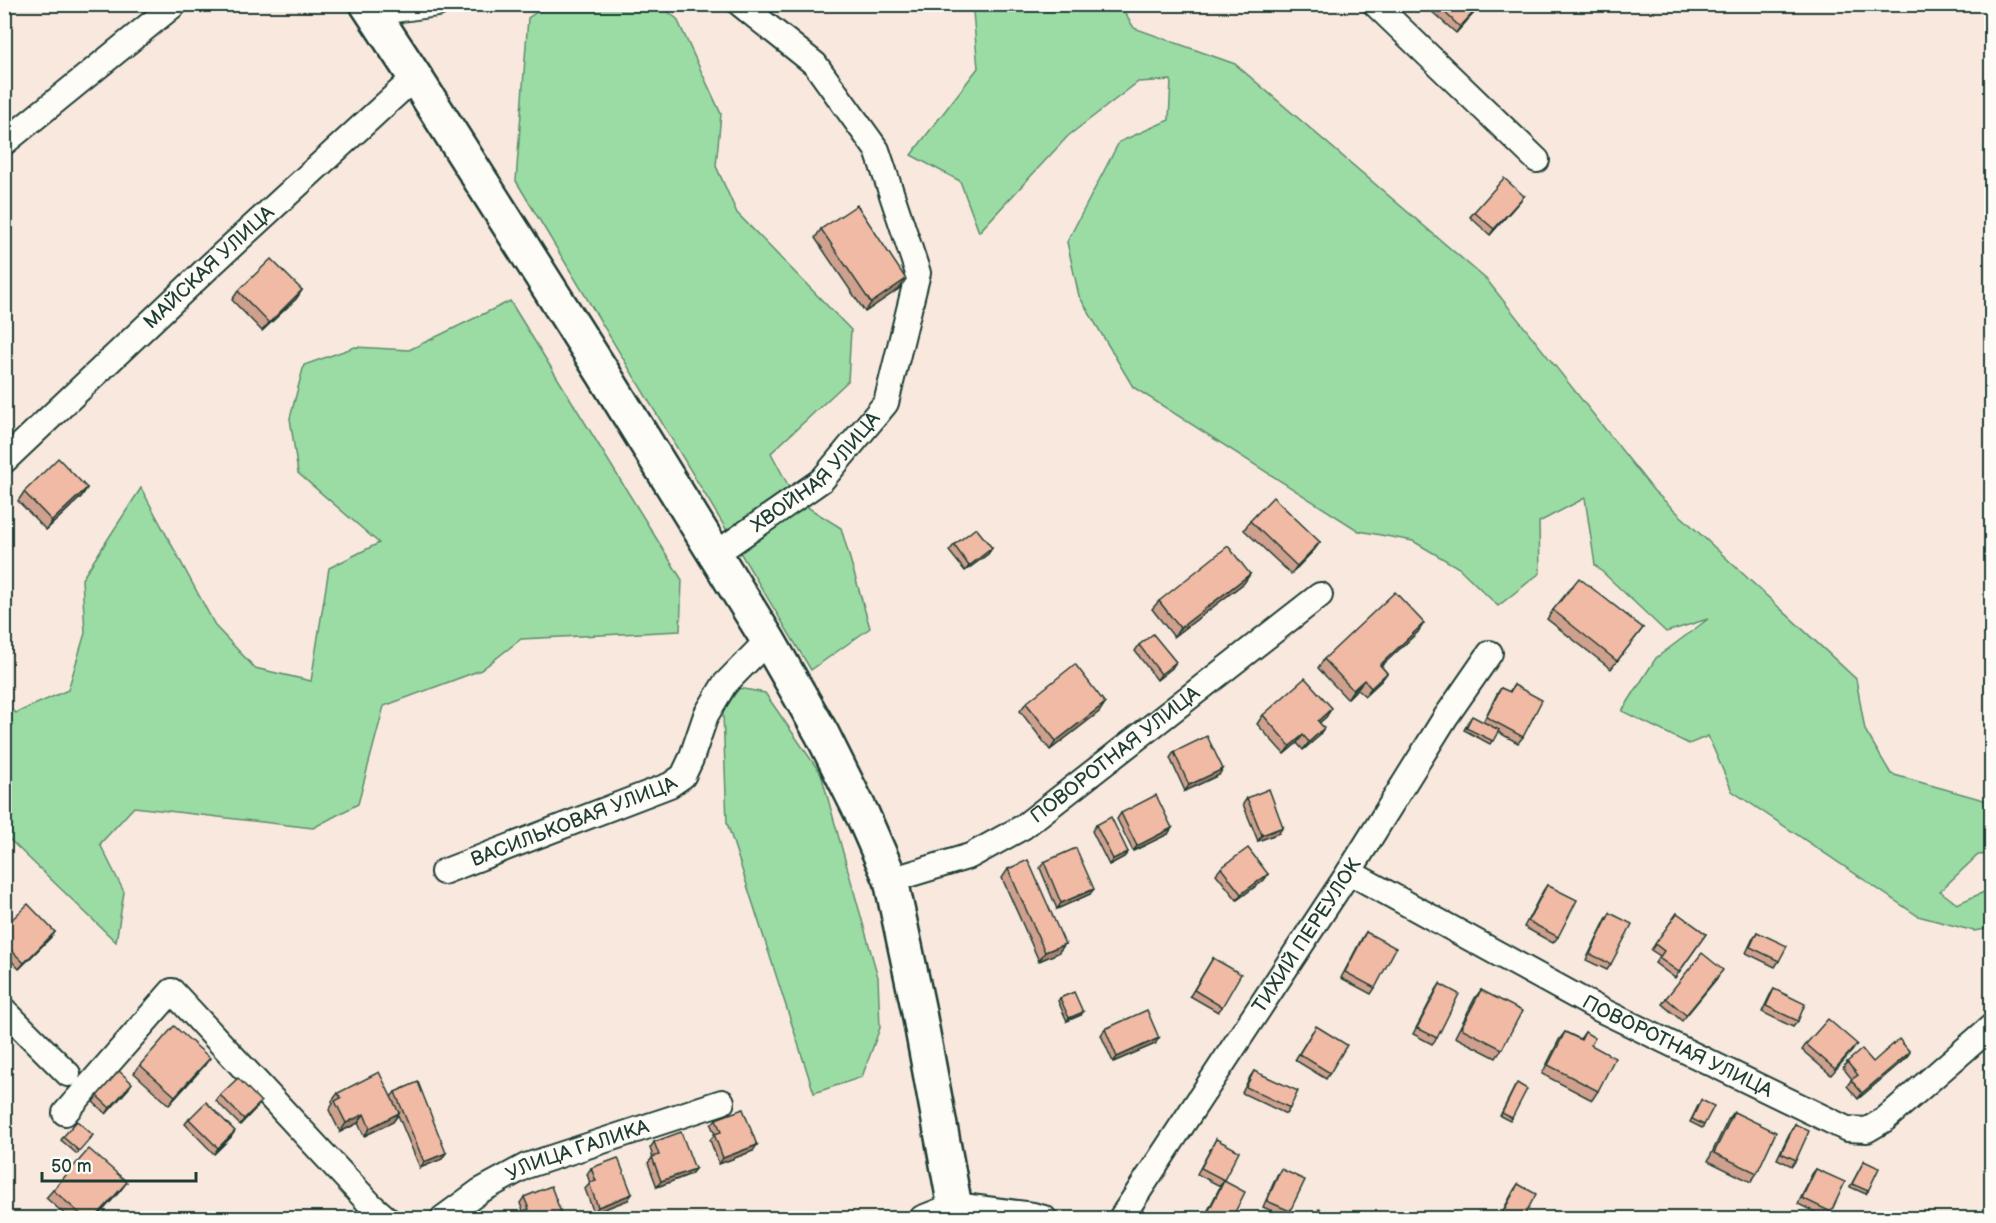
<svg xmlns="http://www.w3.org/2000/svg" width="1996" height="1223" font-family="'Balsamiq Sans',sans-serif">
	<style>
		.green { fill: #9bdca5; stroke: #5d8c6c; stroke-width: 1.5 }
		.lines { fill: none; stroke-linecap: round; stroke-linejoin: round }
		.street-casing { stroke: #1f3d34; stroke-width: 28 }
		.secondary-casing { stroke: #1f3d34; stroke-width: 38 }
		.street { stroke: #fdfcf7; stroke-width: 24 }
		.secondary { stroke: #fdfcf7; stroke-width: 33 }
		.wall { fill: #cea08d; stroke: #1f3d34; stroke-width: 1.5 }
		.shaded-wall { fill: #a88273; stroke: #1f3d34; stroke-width: 1.5 }
		.building { fill: #f0baa4; stroke: #1f3d34; stroke-width: 1.5 }
		.labels { text-anchor: middle; dominant-baseline: central; stroke-width: 4.5; stroke-linejoin: round; paint-order: stroke }
		.street-label { font-size: 20px; fill: #1f3d34; stroke: #fdfcf7 }
	</style>
	<rect width="100%" height="100%" fill="#f9e8de"/>
	<filter id="ink" filterUnits="userSpaceOnUse"><feTurbulence type="fractalNoise" baseFrequency=".0167" numOctaves="2"/><feDisplacementMap in="SourceGraphic" scale="12" xChannelSelector="R" yChannelSelector="G"/><feConvolveMatrix kernelMatrix="1 2 1 2 8 2 1 2 1" color-interpolation-filters="sRGB"/></filter>
	<g filter="url(#ink)">
		<!-- green -->
		<g class="green">
			<polygon points="659,4 677,19 721,114 716,166 737,213 851,330 848,381 771,453 796,500 841,528 870,628 811,670 516,181 528,18 547,5"/>
			<polygon points="943,5 1120,5 1134,28 1235,64 1487,280 1654,491 1856,679 1865,730 1891,774 1991,802 1991,854 1978,855 1940,891 1957,904 1991,889 1991,928 1974,931 1918,916 1732,791 1708,736 1689,744 1622,711 1656,658 1708,619 1666,632 1595,565 1585,498 1539,522 1540,573 1498,606 1459,568 1413,541 1359,531 1133,387 1079,296 1067,242 1119,142 1169,120 1171,80 1138,82 1068,136 979,232 960,181 911,155 978,68 973,12"/>
			<polygon points="510,301 682,580 680,631 521,639 481,670 384,706 358,804 313,828 134,807 100,844 124,892 116,942 5,835 5,707 16,713 68,690 85,633 82,579 141,488 216,627 255,668 311,681 329,568 379,543 298,473 290,418 304,365 355,347 409,350"/>
			<polygon points="739,688 765,693 821,774 878,977 880,1028 862,1077 814,1093 727,823 723,712"/>
		</g>
		<g class="lines">
			<!-- street casing -->
			<g class="street-casing">
				<g id="street">
					<polyline points="1375,4 1537,160"/>
					<polyline points="373,13 437,4"/>
					<polyline points="4,143 175,4"/>
					<path id="s1" d="M4 461 213 263 415 77"/>
					<path id="s2" d="M714 555 822 480 886 403 918 273 877 150 815 64 740 4"/>
					<path id="s3" d="M443 872 670 785 683 776 691 759 706 715 724 685 768 640"/>
					<path id="s4" d="M1349 872 1597 1008 1847 1129 1867 1130 1884 1120 1992 1026"/>
					<path id="s5" d="M891 880 970 856 1023 827 1320 595"/>
					<polyline points="4,1010 68,1074"/>
					<polyline points="65,1113 172,991 371,1205 386,1218"/>
					<path id="s6" d="M443 1218 480 1191 526 1166 722 1102"/>
					<polyline points="922,1218 955,1205 1033,1215 1044,1218"/>
					<path id="s7" d="M1121 1218 1349 872 1445 718 1490 653"/>
				</g>
			</g>
			<!-- secondary casing -->
			<g class="secondary-casing">
				<polyline id="secondary" points="367,4 415,77 603,373 768,640 822,734 863,816 891,880 918,1007 957,1218"/>
			</g>
			<!-- street -->
			<use href="#street" class="street"/>
			<!-- secondary -->
			<use href="#secondary" class="secondary"/>
		</g>
		<!-- wall -->
		<g class="wall">
			<polygon points="1436,4 1482,4 1456,33 1431,11"/>
			<polygon points="1524,196 1490,235 1470,217 1474,212"/>
			<polygon points="821,229 900,288 865,312 815,238"/>
			<polygon points="302,290 296,299 262,331 232,300 238,291"/>
			<polygon points="87,488 81,497 46,530 18,501 24,492"/>
			<polygon points="1250,521 1320,542 1314,550 1291,574 1244,530"/>
			<polygon points="954,545 992,548 988,554 965,571 949,551"/>
			<polygon points="1250,574 1244,583 1174,637 1152,609 1159,601"/>
			<polygon points="1553,610 1643,628 1611,669 1547,619"/>
			<polygon points="1418,632 1381,666 1387,673 1381,681 1365,696 1357,689 1347,699 1318,668 1324,659"/>
			<polygon points="1139,645 1172,668 1157,680 1135,651"/>
			<polygon points="1514,685 1523,737 1518,743 1498,732 1490,744 1464,730 1470,719 1483,722 1497,694 1501,688 1509,692"/>
			<polygon points="1026,703 1105,703 1099,712 1050,750 1020,711"/>
			<polygon points="1263,715 1326,717 1319,723 1318,737 1303,750 1297,743 1284,754 1257,724"/>
			<polygon points="1174,752 1219,775 1185,791 1170,758"/>
			<polygon points="1247,798 1279,833 1258,841 1243,804"/>
			<polygon points="1121,813 1168,834 1133,851 1117,819"/>
			<polygon points="1096,825 1128,852 1124,857 1109,865 1092,831"/>
			<polygon points="1044,862 1090,894 1057,909 1040,868"/>
			<polygon points="1221,868 1268,874 1264,880 1237,900 1216,874"/>
			<polygon points="1008,869 1065,944 1058,953 1039,961 1002,878"/>
			<polygon points="1547,885 1558,937 1553,943 1524,927 1543,891"/>
			<polygon points="1610,913 1611,964 1607,970 1586,960 1606,919"/>
			<polygon points="1677,913 1706,934 1675,978 1655,963 1660,956 1651,950"/>
			<polygon points="4,927 55,932 51,937 19,969 4,953"/>
			<polygon points="1366,932 1375,988 1371,994 1341,978 1362,938"/>
			<polygon points="1757,932 1779,961 1775,967 1746,953 1753,938"/>
			<polygon points="1213,958 1222,1007 1218,1012 1190,996"/>
			<polygon points="1719,976 1682,1021 1662,1004 1666,998"/>
			<polygon points="1440,984 1437,1038 1432,1044 1413,1034 1436,990"/>
			<polygon points="1774,989 1798,1021 1793,1027 1762,1012 1770,995"/>
			<polygon points="1481,990 1502,1049 1496,1058 1455,1037 1475,998"/>
			<polygon points="1060,998 1081,1015 1067,1021 1058,1001"/>
			<polygon points="1105,1029 1155,1044 1113,1062 1101,1035"/>
			<polygon points="1312,1032 1330,1073 1326,1079 1295,1060"/>
			<polygon points="1565,1032 1580,1039 1585,1032 1591,1045 1598,1091 1592,1100 1542,1074 1559,1040"/>
			<polygon points="1806,1044 1853,1050 1831,1075 1802,1050"/>
			<polygon points="1906,1058 1858,1099 1847,1086 1852,1079 1843,1068 1847,1062 1873,1062"/>
			<polygon points="140,1065 204,1066 169,1105 134,1073"/>
			<polygon points="1254,1071 1290,1108 1286,1114 1242,1093 1250,1077"/>
			<polygon points="1515,1086 1512,1118 1510,1121 1500,1116"/>
			<polygon points="128,1089 106,1114 93,1102 97,1096"/>
			<polygon points="395,1092 442,1159 420,1168 398,1115 393,1122 364,1136 358,1123 340,1132 329,1110 333,1104 332,1101 338,1093 391,1097"/>
			<polygon points="220,1095 261,1102 257,1107 240,1125 216,1101"/>
			<polygon points="1701,1100 1704,1125 1702,1128 1690,1122"/>
			<polygon points="1734,1112 1757,1173 1751,1182 1708,1161 1728,1120"/>
			<polygon points="189,1119 231,1137 214,1154 185,1124"/>
			<polygon points="716,1119 753,1151 719,1164 710,1140 715,1134 711,1125"/>
			<polygon points="1795,1124 1796,1160 1792,1166 1777,1159 1791,1130"/>
			<polygon points="63,1137 91,1138 77,1154 61,1140"/>
			<polygon points="1216,1139 1224,1180 1220,1186 1197,1174"/>
			<polygon points="654,1142 691,1174 657,1187 648,1163 653,1157 650,1148"/>
			<polygon points="1864,1161 1868,1191 1866,1194 1850,1187"/>
			<polygon points="591,1168 628,1200 594,1213 585,1189 590,1183 587,1174"/>
			<polygon points="1281,1169 1290,1211 1286,1217 1263,1207 1277,1175"/>
			<polygon points="1816,1169 1831,1212 1827,1218 1798,1204 1812,1174"/>
			<polygon points="1224,1181 1232,1218 1204,1218 1220,1187"/>
			<polygon points="1518,1184 1523,1218 1499,1218 1514,1190"/>
			<polygon points="53,1190 120,1191 96,1218 69,1218 46,1198"/>
			<polygon points="524,1197 563,1218 519,1218 523,1211 520,1203"/>
		</g>
		<!-- shaded-wall -->
		<g class="shaded-wall">
			<polygon points="1481,4 1482,4 1456,33 1460,27"/>
			<polygon points="1524,196 1520,201 1490,235 1494,229"/>
			<polygon points="906,279 900,288 865,312 871,303"/>
			<polygon points="302,290 296,299 262,331 269,323"/>
			<polygon points="87,488 81,497 46,530 52,521"/>
			<polygon points="1320,542 1314,550 1291,574 1297,566"/>
			<polygon points="992,548 988,554 965,571 969,566"/>
			<polygon points="1250,574 1244,583 1174,637 1180,628"/>
			<polygon points="1424,623 1418,632 1374,673 1380,665"/>
			<polygon points="1176,662 1172,668 1157,680 1161,674"/>
			<polygon points="1387,673 1381,681 1365,696 1371,688"/>
			<polygon points="1364,680 1357,689 1347,699 1353,690"/>
			<polygon points="1105,703 1099,712 1050,750 1056,741"/>
			<polygon points="1332,708 1326,717 1312,730 1318,721"/>
			<polygon points="1324,728 1318,737 1303,750 1309,742"/>
			<polygon points="1303,735 1297,743 1284,754 1290,746"/>
			<polygon points="1223,769 1219,775 1185,791 1189,785"/>
			<polygon points="1283,827 1279,833 1258,841 1262,835"/>
			<polygon points="1172,828 1168,834 1133,851 1137,846"/>
			<polygon points="1128,852 1124,857 1109,865 1113,859"/>
			<polygon points="1268,874 1264,880 1237,900 1241,894"/>
			<polygon points="1094,889 1090,894 1057,909 1061,903"/>
			<polygon points="55,932 51,937 19,969 24,963"/>
			<polygon points="1065,944 1058,953 1039,961 1045,952"/>
			<polygon points="1083,1012 1081,1015 1067,1021 1069,1018"/>
			<polygon points="1159,1038 1155,1044 1113,1062 1117,1057"/>
			<polygon points="1910,1052 1906,1058 1858,1099 1862,1093"/>
			<polygon points="210,1058 204,1066 169,1105 175,1096"/>
			<polygon points="132,1083 128,1089 106,1114 110,1108"/>
			<polygon points="261,1102 257,1107 240,1125 244,1119"/>
			<polygon points="399,1113 393,1122 364,1136 370,1128"/>
			<polygon points="364,1114 358,1123 340,1132 346,1123"/>
			<polygon points="235,1131 231,1137 214,1154 218,1148"/>
			<polygon points="757,1145 753,1151 719,1164 723,1158"/>
			<polygon points="446,1153 442,1159 420,1168 424,1162"/>
			<polygon points="695,1169 691,1174 657,1187 661,1181"/>
			<polygon points="127,1182 120,1191 96,1218 95,1218"/>
			<polygon points="632,1194 628,1200 594,1213 598,1207"/>
		</g>
		<!-- building -->
		<g class="building">
			<polygon points="1436,4 1481,4 1460,27"/>
			<polygon points="1504,178 1524,196 1494,229 1474,212"/>
			<polygon points="857,205 906,279 871,303 821,229"/>
			<polygon points="271,259 302,290 269,323 238,291"/>
			<polygon points="58,458 87,488 52,521 24,492"/>
			<polygon points="1273,497 1320,542 1297,566 1250,521"/>
			<polygon points="976,528 992,548 969,566 954,545"/>
			<polygon points="1228,546 1250,574 1180,628 1159,601"/>
			<polygon points="1579,578 1643,628 1617,661 1553,610"/>
			<polygon points="1395,592 1424,623 1380,665 1387,673 1371,688 1364,680 1353,690 1324,659"/>
			<polygon points="1153,634 1176,662 1161,674 1139,645"/>
			<polygon points="1075,664 1105,703 1056,741 1026,703"/>
			<polygon points="1305,678 1332,708 1318,721 1324,728 1309,742 1303,735 1290,746 1263,715"/>
			<polygon points="1514,685 1542,700 1523,737 1486,717 1501,688 1510,692"/>
			<polygon points="1472,716 1499,730 1493,741 1466,728"/>
			<polygon points="1207,736 1223,769 1189,785 1174,752"/>
			<polygon points="1269,789 1283,827 1262,835 1247,798"/>
			<polygon points="1156,795 1172,828 1137,846 1121,813"/>
			<polygon points="1111,817 1128,852 1113,859 1096,825"/>
			<polygon points="1076,848 1094,889 1061,903 1044,862"/>
			<polygon points="1248,848 1268,874 1241,894 1221,868"/>
			<polygon points="1028,860 1065,944 1045,952 1008,869"/>
			<polygon points="1547,885 1577,900 1558,937 1528,921"/>
			<polygon points="28,904 55,932 24,963 4,943 4,927"/>
			<polygon points="1610,913 1632,924 1611,964 1590,954"/>
			<polygon points="1677,913 1706,934 1679,972 1659,958 1664,951 1655,944"/>
			<polygon points="1366,932 1396,948 1375,988 1345,972"/>
			<polygon points="1757,932 1787,946 1779,961 1750,947"/>
			<polygon points="1702,953 1723,970 1686,1015 1666,998"/>
			<polygon points="1213,958 1241,974 1222,1007 1194,990"/>
			<polygon points="1440,984 1459,994 1437,1038 1417,1028"/>
			<polygon points="1774,989 1805,1004 1798,1021 1766,1006"/>
			<polygon points="1481,990 1522,1011 1502,1049 1461,1028"/>
			<polygon points="1074,992 1083,1012 1069,1018 1060,998"/>
			<polygon points="1147,1010 1159,1038 1117,1057 1105,1029"/>
			<polygon points="1828,1019 1857,1044 1835,1069 1806,1044"/>
			<polygon points="174,1026 210,1058 175,1096 140,1065"/>
			<polygon points="1316,1026 1347,1045 1330,1073 1299,1054"/>
			<polygon points="1565,1032 1581,1040 1585,1032 1595,1038 1591,1045 1615,1058 1598,1091 1548,1065"/>
			<polygon points="1899,1039 1910,1052 1862,1093 1851,1080 1858,1075 1847,1062 1862,1049 1873,1062"/>
			<polygon points="119,1071 132,1083 110,1108 97,1096"/>
			<polygon points="1254,1071 1298,1091 1290,1108 1246,1087"/>
			<polygon points="379,1072 399,1113 370,1128 364,1114 346,1123 335,1101 341,1098 338,1093"/>
			<polygon points="238,1078 261,1102 244,1119 220,1095"/>
			<polygon points="418,1082 446,1153 424,1162 395,1092"/>
			<polygon points="1517,1083 1527,1089 1512,1118 1502,1113"/>
			<polygon points="1701,1100 1714,1106 1704,1125 1692,1119"/>
			<polygon points="206,1102 235,1131 218,1148 189,1119"/>
			<polygon points="743,1109 757,1145 723,1158 714,1134 721,1132 716,1119"/>
			<polygon points="1734,1112 1776,1132 1757,1173 1714,1153"/>
			<polygon points="77,1121 93,1135 79,1151 63,1137"/>
			<polygon points="1795,1124 1809,1131 1796,1160 1781,1153"/>
			<polygon points="681,1132 695,1169 661,1181 652,1157 659,1155 654,1142"/>
			<polygon points="1216,1139 1239,1151 1224,1180 1201,1168"/>
			<polygon points="89,1149 127,1182 95,1218 85,1218 53,1190"/>
			<polygon points="618,1158 632,1194 598,1207 589,1183 596,1181 591,1168"/>
			<polygon points="1864,1161 1879,1168 1868,1191 1852,1184"/>
			<polygon points="1281,1169 1305,1180 1290,1211 1267,1201"/>
			<polygon points="1816,1169 1845,1182 1831,1212 1802,1198"/>
			<polygon points="1224,1181 1245,1192 1232,1218 1205,1218"/>
			<polygon points="1518,1184 1536,1194 1523,1218 1500,1218"/>
			<polygon points="551,1186 563,1218 525,1218 522,1212 529,1209 524,1197"/>
			<polygon points="1319,1209 1340,1218 1314,1218"/>
			<polygon points="476,1212 479,1218 459,1218"/>
		</g>
	</g>
	<g class="labels">
		<!-- street labels -->
		<g class="street-label">
			<text stroke="none"><textPath href="#s1" startOffset="282">МАЙСКАЯ УЛИЦА</textPath></text>
			<text stroke="none"><textPath href="#s2" startOffset="132">ХВОЙНАЯ УЛИЦА</textPath></text>
			<text stroke="none"><textPath href="#s5" startOffset="260">ПОВОРОТНАЯ УЛИЦА</textPath></text>
			<text stroke="none"><textPath href="#s3" startOffset="140">ВАСИЛЬКОВАЯ УЛИЦА</textPath></text>
			<text stroke="none"><textPath href="#s7" startOffset="338">ТИХИЙ ПЕРЕУЛОК</textPath></text>
			<text stroke="none"><textPath href="#s4" startOffset="372">ПОВОРОТНАЯ УЛИЦА</textPath></text>
			<text stroke="none"><textPath href="#s6" startOffset="152">УЛИЦА ГАЛИКА</textPath></text>
		</g>
	</g>
	<!-- margin -->
	<rect width="1996" height="1223" fill="none" stroke="#fdfcf7" stroke-width="24"/>
	<rect x="12" y="12" width="1972" height="1199" fill="none" stroke="#1f3d34" stroke-width="2" filter="url(#ink)"/>
	<!-- scale -->
	<path d="M42 1172v9h154v-9" fill="none" stroke="#1f3d34" stroke-width="3"/>
	<text x="51" y="1172" font-size="18" fill="#1f3d34" stroke="#fdfcf7" stroke-width="4.5" paint-order="stroke">50 m</text>
</svg>
